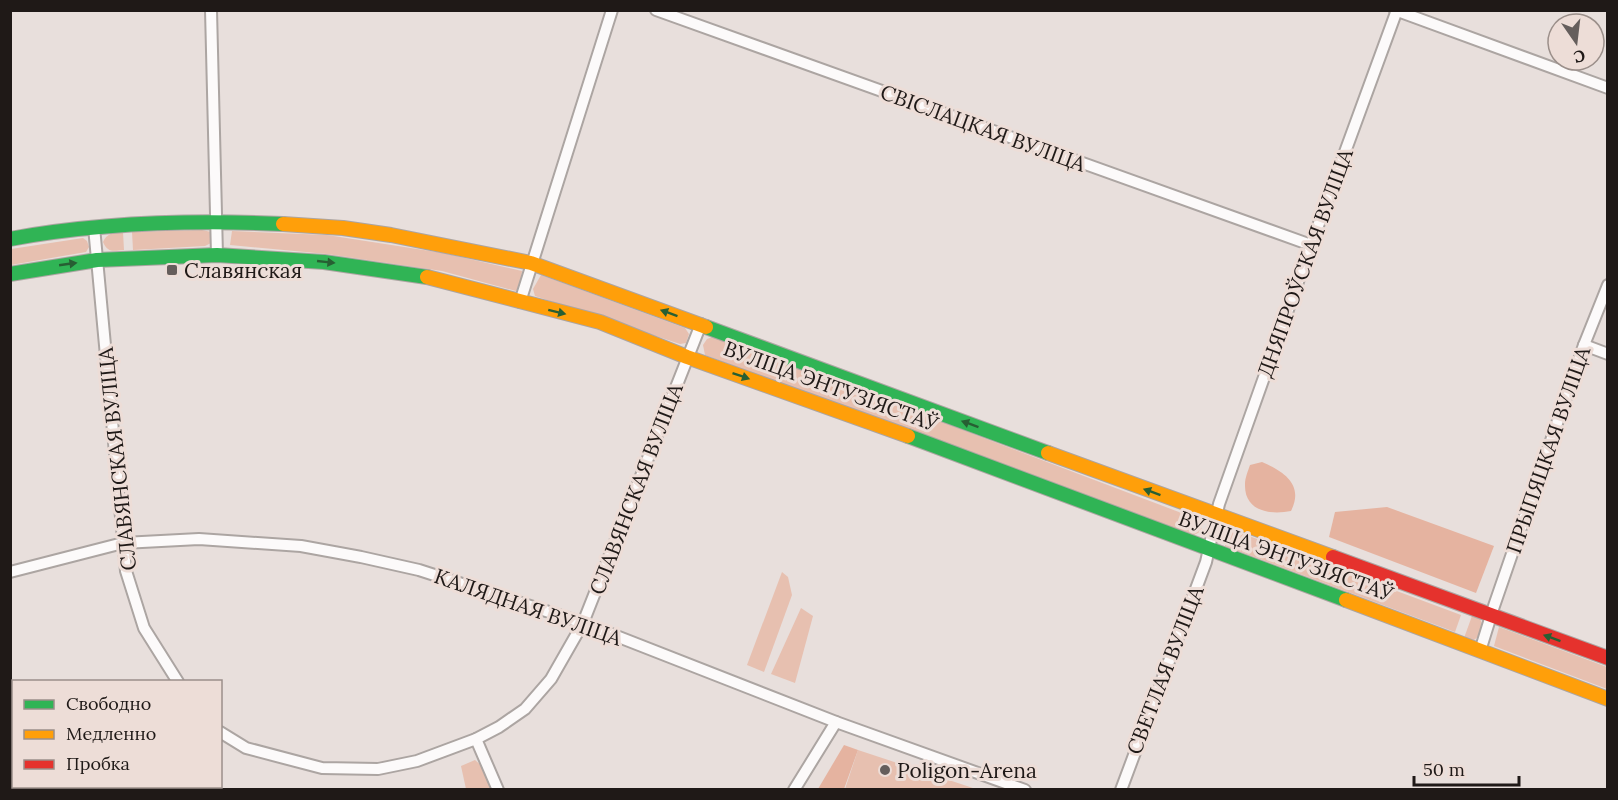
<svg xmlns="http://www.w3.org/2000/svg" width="1618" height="800" font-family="Lora,serif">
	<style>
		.green { fill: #e7c0b0 }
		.forest { fill: #e5b3a0 }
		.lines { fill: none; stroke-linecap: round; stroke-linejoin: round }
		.street-casing { stroke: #aca5a2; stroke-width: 14 }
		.fast-casing { stroke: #aca5a2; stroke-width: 16 }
		.slow-casing { stroke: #aca5a2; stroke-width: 16 }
		.jam-casing { stroke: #aca5a2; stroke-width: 16 }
		.street { stroke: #fcfafa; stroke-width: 10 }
		.fast { stroke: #30b455; stroke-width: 14 }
		.slow { stroke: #ff9f0a; stroke-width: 14 }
		.jam { stroke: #e5322d; stroke-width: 14 }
		.oneway { fill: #275f33 }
		.poi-dot { fill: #655e5c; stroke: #edddd7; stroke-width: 2 }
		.labels { text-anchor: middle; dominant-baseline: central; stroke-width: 6; stroke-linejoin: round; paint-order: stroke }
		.street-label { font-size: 21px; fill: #1f1917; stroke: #edddd7 }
		.poi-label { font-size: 21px; fill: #1f1917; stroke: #edddd7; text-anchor: start }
	</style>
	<rect width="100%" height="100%" fill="#e8dfdc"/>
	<!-- green -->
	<g class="green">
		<polygon points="202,230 211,232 213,238 211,243 205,246 133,250 132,232"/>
		<polygon points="232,231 327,235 443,253 522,271 520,287 516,291 442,271 327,254 230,245"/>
		<path d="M123 232 124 250C113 251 108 253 103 242 107 233 113 233 123 232Z"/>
		<polygon points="83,238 87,241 89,247 86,252 11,265 11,249"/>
		<polygon points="541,275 685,328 689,334 686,343 680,344 535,296 533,289"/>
		<polygon points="715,336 1200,520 1202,531 1192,536 705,355 703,345 707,339"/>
		<polygon points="1233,530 1461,615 1455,632 1225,546 1225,537"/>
		<polygon points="782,572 788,577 792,595 764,672 747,665"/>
		<polygon points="801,608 813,616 795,683 771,674"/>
		<path d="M1472 616 1480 619C1485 627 1481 635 1474 640L1464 638Z"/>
		<polygon points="1499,627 1607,667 1607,689 1494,646"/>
		<polygon points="858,750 976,789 845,789"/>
		<polygon points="475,760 483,767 492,789 466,789 461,766"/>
	</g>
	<!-- forest -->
	<g class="forest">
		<path d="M1262 462C1285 472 1304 485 1291 511 1271 515 1244 512 1245 484 1245 478 1248 471 1250 465Z"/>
		<polygon points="1387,507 1494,546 1476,593 1329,537 1335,512"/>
		<polygon points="844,745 858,750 844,789 818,789"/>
	</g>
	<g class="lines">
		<!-- street casing -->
		<g class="street-casing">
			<g id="street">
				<polyline points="211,10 217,255"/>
				<polyline points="656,10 1311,245"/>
				<polyline points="1395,10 1608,88"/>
				<polyline points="94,227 126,571 144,628 178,682"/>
				<polyline points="520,302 612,10"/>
				<polyline points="1584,345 1608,354"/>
				<polyline points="10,572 123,543 199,539 301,546 361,557 419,570 583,623 836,722 1025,790"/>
				<polyline points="1480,651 1494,606 1584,345 1608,285"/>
				<polyline points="220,732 246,748 322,768 378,769 417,761 476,739 499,727 525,709 551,679 583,623 701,324"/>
				<polyline points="476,739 498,790"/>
				<polyline points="152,790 154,786"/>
				<polyline points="794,790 836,722"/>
				<polyline points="1121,790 1206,562 1219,504 1311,245 1397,10"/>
			</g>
		</g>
		<!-- fast casing -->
		<g class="fast-casing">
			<g id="fast">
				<path d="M10 239C97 223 194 220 283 224"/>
				<polyline points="10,274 97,260 217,255 324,262 427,277"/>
				<polyline points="706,327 1048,453"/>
				<polyline points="908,436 1346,600"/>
			</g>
		</g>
		<!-- slow casing -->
		<g class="slow-casing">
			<g id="slow">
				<polyline points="283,224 343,228 391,235 531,263 706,327"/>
				<polyline points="427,277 600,322 687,357 908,436"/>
				<polyline points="1048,453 1333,557"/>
				<polyline points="1346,600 1608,699"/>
			</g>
		</g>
		<!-- jam casing -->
		<g class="jam-casing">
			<polyline id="jam" points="1333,557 1608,658"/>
		</g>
		<!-- street -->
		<use href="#street" class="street"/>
		<!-- fast -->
		<use href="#fast" class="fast"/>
		<!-- slow -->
		<use href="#slow" class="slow"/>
		<!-- jam -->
		<use href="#jam" class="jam"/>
	</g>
	<!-- one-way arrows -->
	<defs><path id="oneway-solid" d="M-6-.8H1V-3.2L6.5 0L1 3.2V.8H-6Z" transform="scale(1.5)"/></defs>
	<g class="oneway">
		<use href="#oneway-solid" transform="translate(326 262) rotate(6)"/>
		<use href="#oneway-solid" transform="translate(68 264) rotate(-8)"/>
		<use href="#oneway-solid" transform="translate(557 312) rotate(14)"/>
		<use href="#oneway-solid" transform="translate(669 313) rotate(-160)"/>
		<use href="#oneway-solid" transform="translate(741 376) rotate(19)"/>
		<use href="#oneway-solid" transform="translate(970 424) rotate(-160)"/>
		<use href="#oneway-solid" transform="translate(1152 492) rotate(-160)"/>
		<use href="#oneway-solid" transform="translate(1552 638) rotate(-160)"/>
	</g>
	<!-- markers -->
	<g class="poi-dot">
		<rect x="166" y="264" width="12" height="12" rx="3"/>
		<circle cx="885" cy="770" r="6"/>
	</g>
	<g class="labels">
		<!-- street labels -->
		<g class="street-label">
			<text transform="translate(983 128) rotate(20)">СВІСЛАЦКАЯ ВУЛІЦА</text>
			<text transform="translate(1305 263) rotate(-70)">ДНЯПРОЎСКАЯ ВУЛІЦА</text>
			<text transform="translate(831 386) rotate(20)">ВУЛІЦА ЭНТУЗІЯСТАЎ</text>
			<text transform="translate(1548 450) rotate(-71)">ПРЫПЯЦКАЯ ВУЛІЦА</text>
			<text transform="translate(117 459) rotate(-96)">СЛАВЯНСКАЯ ВУЛІЦА</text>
			<text transform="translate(636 489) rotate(-69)">СЛАВЯНСКАЯ ВУЛІЦА</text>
			<text transform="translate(1286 556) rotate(20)">ВУЛІЦА ЭНТУЗІЯСТАЎ</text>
			<text transform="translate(528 607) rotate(19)">КАЛЯДНАЯ ВУЛІЦА</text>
			<text transform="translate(1165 670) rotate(-69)">СВЕТЛАЯ ВУЛІЦА</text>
		</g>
		<!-- poi labels -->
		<g class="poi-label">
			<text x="184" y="270">Славянская</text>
			<text x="897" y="770">Poligon-Arena</text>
		</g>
	</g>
	<!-- border -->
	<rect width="1618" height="800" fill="none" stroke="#1f1917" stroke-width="24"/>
	<!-- legend -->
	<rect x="12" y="680" width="210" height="108" fill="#edddd7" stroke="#9b8f8a" stroke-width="1.5"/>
	<rect x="24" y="700" width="30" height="9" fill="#30b455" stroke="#9b8f8a" stroke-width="1.5"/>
	<text x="66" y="710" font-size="18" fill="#1f1917">Свободно</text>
	<rect x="24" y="730" width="30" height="9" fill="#ff9f0a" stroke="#9b8f8a" stroke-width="1.5"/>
	<text x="66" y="740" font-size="18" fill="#1f1917">Медленно</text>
	<rect x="24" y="760" width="30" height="9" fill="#e5322d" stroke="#9b8f8a" stroke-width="1.5"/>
	<text x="66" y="770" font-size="18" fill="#1f1917">Пробка</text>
	<!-- north arrow -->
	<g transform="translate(1576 42) rotate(166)"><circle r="28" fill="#edddd7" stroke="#9b8f8a" stroke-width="1.5"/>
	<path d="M0-4.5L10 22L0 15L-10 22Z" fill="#655e5c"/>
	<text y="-9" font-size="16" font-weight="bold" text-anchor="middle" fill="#1f1917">С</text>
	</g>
	<!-- scale -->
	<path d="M1414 776v9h105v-9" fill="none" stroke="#1f1917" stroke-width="3"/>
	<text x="1423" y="776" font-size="18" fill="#1f1917" stroke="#edddd7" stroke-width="4.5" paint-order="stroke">50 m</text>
</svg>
